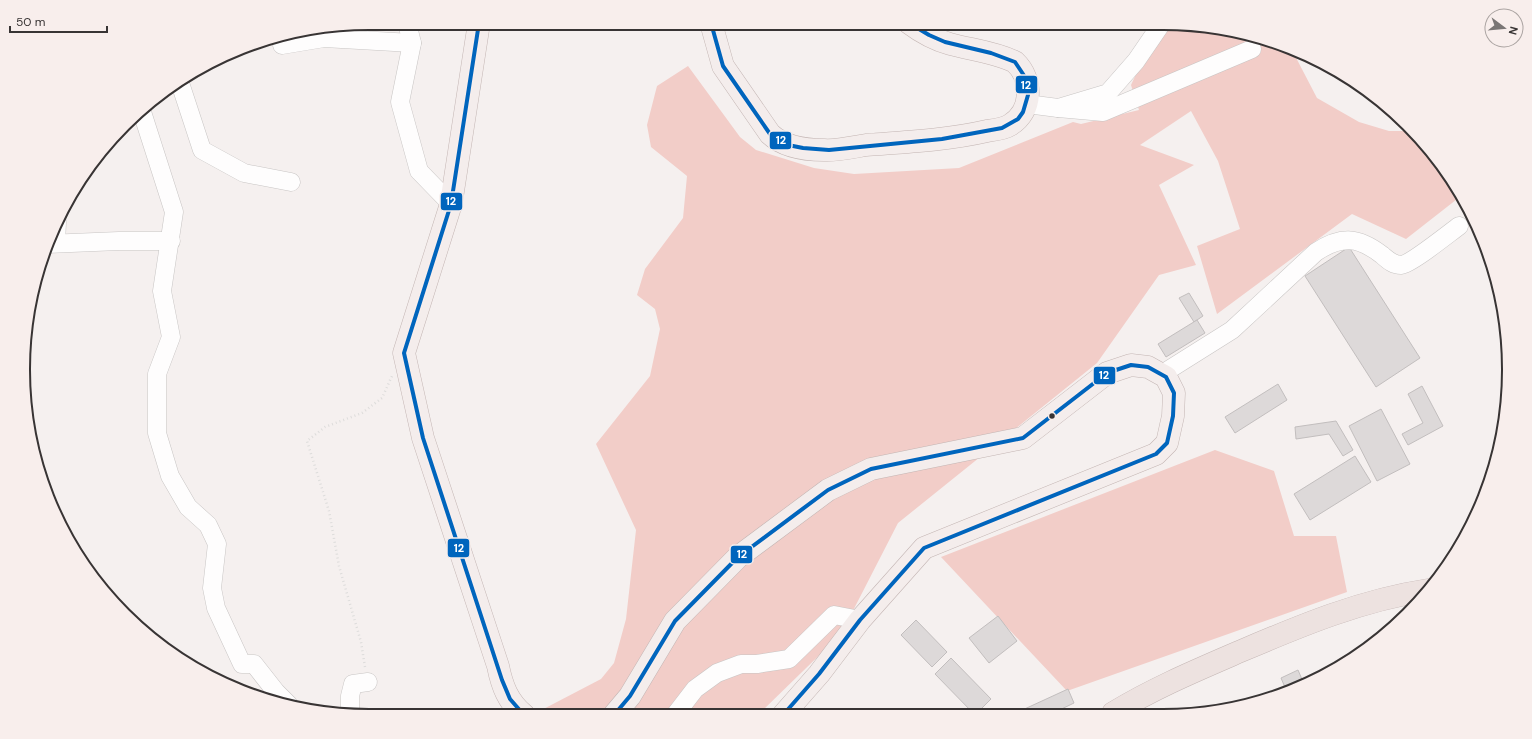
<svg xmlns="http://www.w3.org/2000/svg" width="1532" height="739" font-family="'DM Sans',sans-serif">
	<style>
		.green { fill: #f2cdc8 }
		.building { fill: #ddd9d9; stroke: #c2bebe }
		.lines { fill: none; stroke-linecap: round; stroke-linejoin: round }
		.minor-casing { stroke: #c8c5c4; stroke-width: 19 }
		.major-casing { stroke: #c3b5b3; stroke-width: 23 }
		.highway-casing { stroke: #c3b5b3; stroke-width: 23 }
		.path { stroke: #dddcdb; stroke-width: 2.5; stroke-dasharray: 1 3; stroke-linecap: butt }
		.minor { stroke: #fefdfd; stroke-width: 18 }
		.major { stroke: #f4edec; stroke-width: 22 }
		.highway { stroke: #ede2e0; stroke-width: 22 }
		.bus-1-casing { stroke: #f8eeec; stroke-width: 7 }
		.bus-1 { stroke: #0065bd; stroke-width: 4 }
		.bus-dot { fill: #383434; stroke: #f8eeec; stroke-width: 1.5 }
		.rim { fill: none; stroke: #383434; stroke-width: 2 }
		.line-badge { stroke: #f8eeec; stroke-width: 1.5 }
		.badge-label { font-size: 11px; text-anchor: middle; font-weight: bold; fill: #fff }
	</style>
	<rect width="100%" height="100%" fill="#f5f0ef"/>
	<!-- green -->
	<g class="green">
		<polygon points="1162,23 1230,30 1291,48 1317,98 1359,122 1389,131 1413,131 1451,177 1461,196 1406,239 1352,214 1217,314 1197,246 1240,229 1218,161 1191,111 1140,145 1194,165 1159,185 1196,265 1159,275 1097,363 898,523 841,634 758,715 532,715 601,679 614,663 626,619 636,530 596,444 650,376 660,329 655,309 637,295 645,269 683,218 687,176 651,147 647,125 657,86 688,66 740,137 756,150 814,168 854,174 959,168 1073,122 1081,124 1139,110 1131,85 1156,31"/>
		<polygon points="1215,450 1274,471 1294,536 1336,536 1347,592 1067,691 941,557"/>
	</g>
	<!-- building -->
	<g class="building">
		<polygon points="1349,247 1420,358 1376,387 1305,276"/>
		<polygon points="1189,293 1203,316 1194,322 1179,298"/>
		<polygon points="1197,320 1205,333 1166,357 1158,344"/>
		<polygon points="1278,384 1287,400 1235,433 1225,417"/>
		<polygon points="1422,386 1443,426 1408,445 1402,434 1423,423 1408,394"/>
		<polygon points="1381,409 1410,464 1377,481 1349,426"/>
		<polygon points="1336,421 1353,450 1343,456 1329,434 1296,439 1295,427"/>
		<polygon points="1355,456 1371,482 1310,520 1294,494"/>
		<polygon points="998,616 1017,641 989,663 969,638"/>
		<polygon points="916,620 947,652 932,667 901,635"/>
		<polygon points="951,658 991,699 976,714 974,714 935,674"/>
		<polygon points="1298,670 1304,684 1287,692 1281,678"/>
		<polygon points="1068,689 1074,703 1051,714 1018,714 1018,712"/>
	</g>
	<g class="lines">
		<!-- minor casing -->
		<g class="minor-casing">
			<g id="minor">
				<polyline points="407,23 412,43 400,102 419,171 451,204"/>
				<polyline points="282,45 324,38 412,43"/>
				<polyline points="180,83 202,150 244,173 291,182"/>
				<polyline points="1027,104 1058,108 1108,93 1136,61 1162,23"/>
				<polyline points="1058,108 1103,112 1252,49"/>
				<polyline points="142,112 174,212 162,291 171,337 157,374 157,433 170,476 188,507 208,525 217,544 212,588 216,608 242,664 254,664 276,692 289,705"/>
				<polyline points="56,243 57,222"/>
				<polyline points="47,244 119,241 171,241"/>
				<path d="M1162 374 1232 330 1316 252C1342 235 1359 237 1382 255 1388 260 1393 265 1401 265 1411 264 1448 234 1459 226"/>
				<polyline points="350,714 350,696 353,684 368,682"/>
				<polyline points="675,715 695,689 717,673 741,664 757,664 789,659 834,615 860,620"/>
			</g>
		</g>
		<!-- major casing -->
		<g class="major-casing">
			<g id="major">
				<path d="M479 23 451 204 404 353 423 438 498 666C502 686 508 702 524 715"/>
				<path d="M711 23 723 66 770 134C784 147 806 150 824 150 836 151 854 147 866 145 907 142 948 140 987 131 994 130 1004 129 1010 125 1033 111 1033 79 1015 62 995 52 972 50 950 44 936 40 921 32 909 23"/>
				<polyline points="614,715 630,696 675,621 738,557 828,490 871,469 1023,438 1107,373 1131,365 1148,367 1166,377 1174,393 1173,416 1167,443 1156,454 924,548 860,620 819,674 783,715"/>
			</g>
		</g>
		<!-- highway casing -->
		<g class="highway-casing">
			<path id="highway" d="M1113 713C1154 688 1197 670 1241 651 1302 625 1362 600 1428 590"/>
		</g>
		<!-- path -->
		<g class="path">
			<polyline points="1465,213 1467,208"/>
			<polyline points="365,667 361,642 339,566 329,511 307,441 325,427 362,413 382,398 392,376"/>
		</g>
		<!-- minor -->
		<use href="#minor" class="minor"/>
		<!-- major -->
		<use href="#major" class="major"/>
		<!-- highway -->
		<use href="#highway" class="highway"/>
		<!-- bus-1 casing -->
		<g class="bus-1-casing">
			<g id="bus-1">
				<polyline points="479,23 451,204 404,353 423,438 502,680 510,699 524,715"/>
				<polyline points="711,23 723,66 770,134 788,145 803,148 829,150 942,139 1002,128 1018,119 1023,112 1028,95 1025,77 1015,62 991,53 945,42 929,35 909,23"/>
				<polyline points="614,715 630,696 675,621 738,557 828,490 871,469 1023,438 1107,373 1131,365 1148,367 1166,377 1174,393 1173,416 1167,443 1156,454 924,548 860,620 819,674 783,715"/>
			</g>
		</g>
		<!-- bus-1 -->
		<use href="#bus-1" class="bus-1"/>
	</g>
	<!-- markers -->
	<circle class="bus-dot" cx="1052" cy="416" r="3.5"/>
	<!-- crop -->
	<path d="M0 0H1532V739H0ZM369 30H1163A339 339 0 0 1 1502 369V370A339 339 0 0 1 1163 709H369A339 339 0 0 1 30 370V369A339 339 0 0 1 369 30Z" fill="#f8eeec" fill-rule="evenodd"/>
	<path class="rim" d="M369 30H1163A339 339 0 0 1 1502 369V370A339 339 0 0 1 1163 709H369A339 339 0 0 1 30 370V369A339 339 0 0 1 369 30Z"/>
	<g class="line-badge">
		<rect x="1015" y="75" width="23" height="19" rx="4" fill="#0065bd"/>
		<rect x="769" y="131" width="23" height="19" rx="4" fill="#0065bd"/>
		<rect x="440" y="192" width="23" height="19" rx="4" fill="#0065bd"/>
		<rect x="1093" y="366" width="23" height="19" rx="4" fill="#0065bd"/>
		<rect x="447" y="538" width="23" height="20" rx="4" fill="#0065bd"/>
		<rect x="730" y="545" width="23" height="19" rx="4" fill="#0065bd"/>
	</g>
	<g class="badge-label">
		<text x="1026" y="89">12</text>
		<text x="781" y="144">12</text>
		<text x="451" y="205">12</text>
		<text x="1104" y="379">12</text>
		<text x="459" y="552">12</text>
		<text x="742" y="558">12</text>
	</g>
	<!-- north arrow -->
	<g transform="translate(1504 28) rotate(106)"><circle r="19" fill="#f8eeec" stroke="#aba4a2"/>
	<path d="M0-3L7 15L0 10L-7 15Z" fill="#7a7675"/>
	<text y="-6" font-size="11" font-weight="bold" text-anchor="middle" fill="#383434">N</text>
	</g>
	<!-- scale -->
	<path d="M10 26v6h97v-6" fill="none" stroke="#383434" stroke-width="2"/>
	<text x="16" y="26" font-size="12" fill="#383434" stroke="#f8eeec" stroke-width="3" paint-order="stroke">50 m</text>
</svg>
